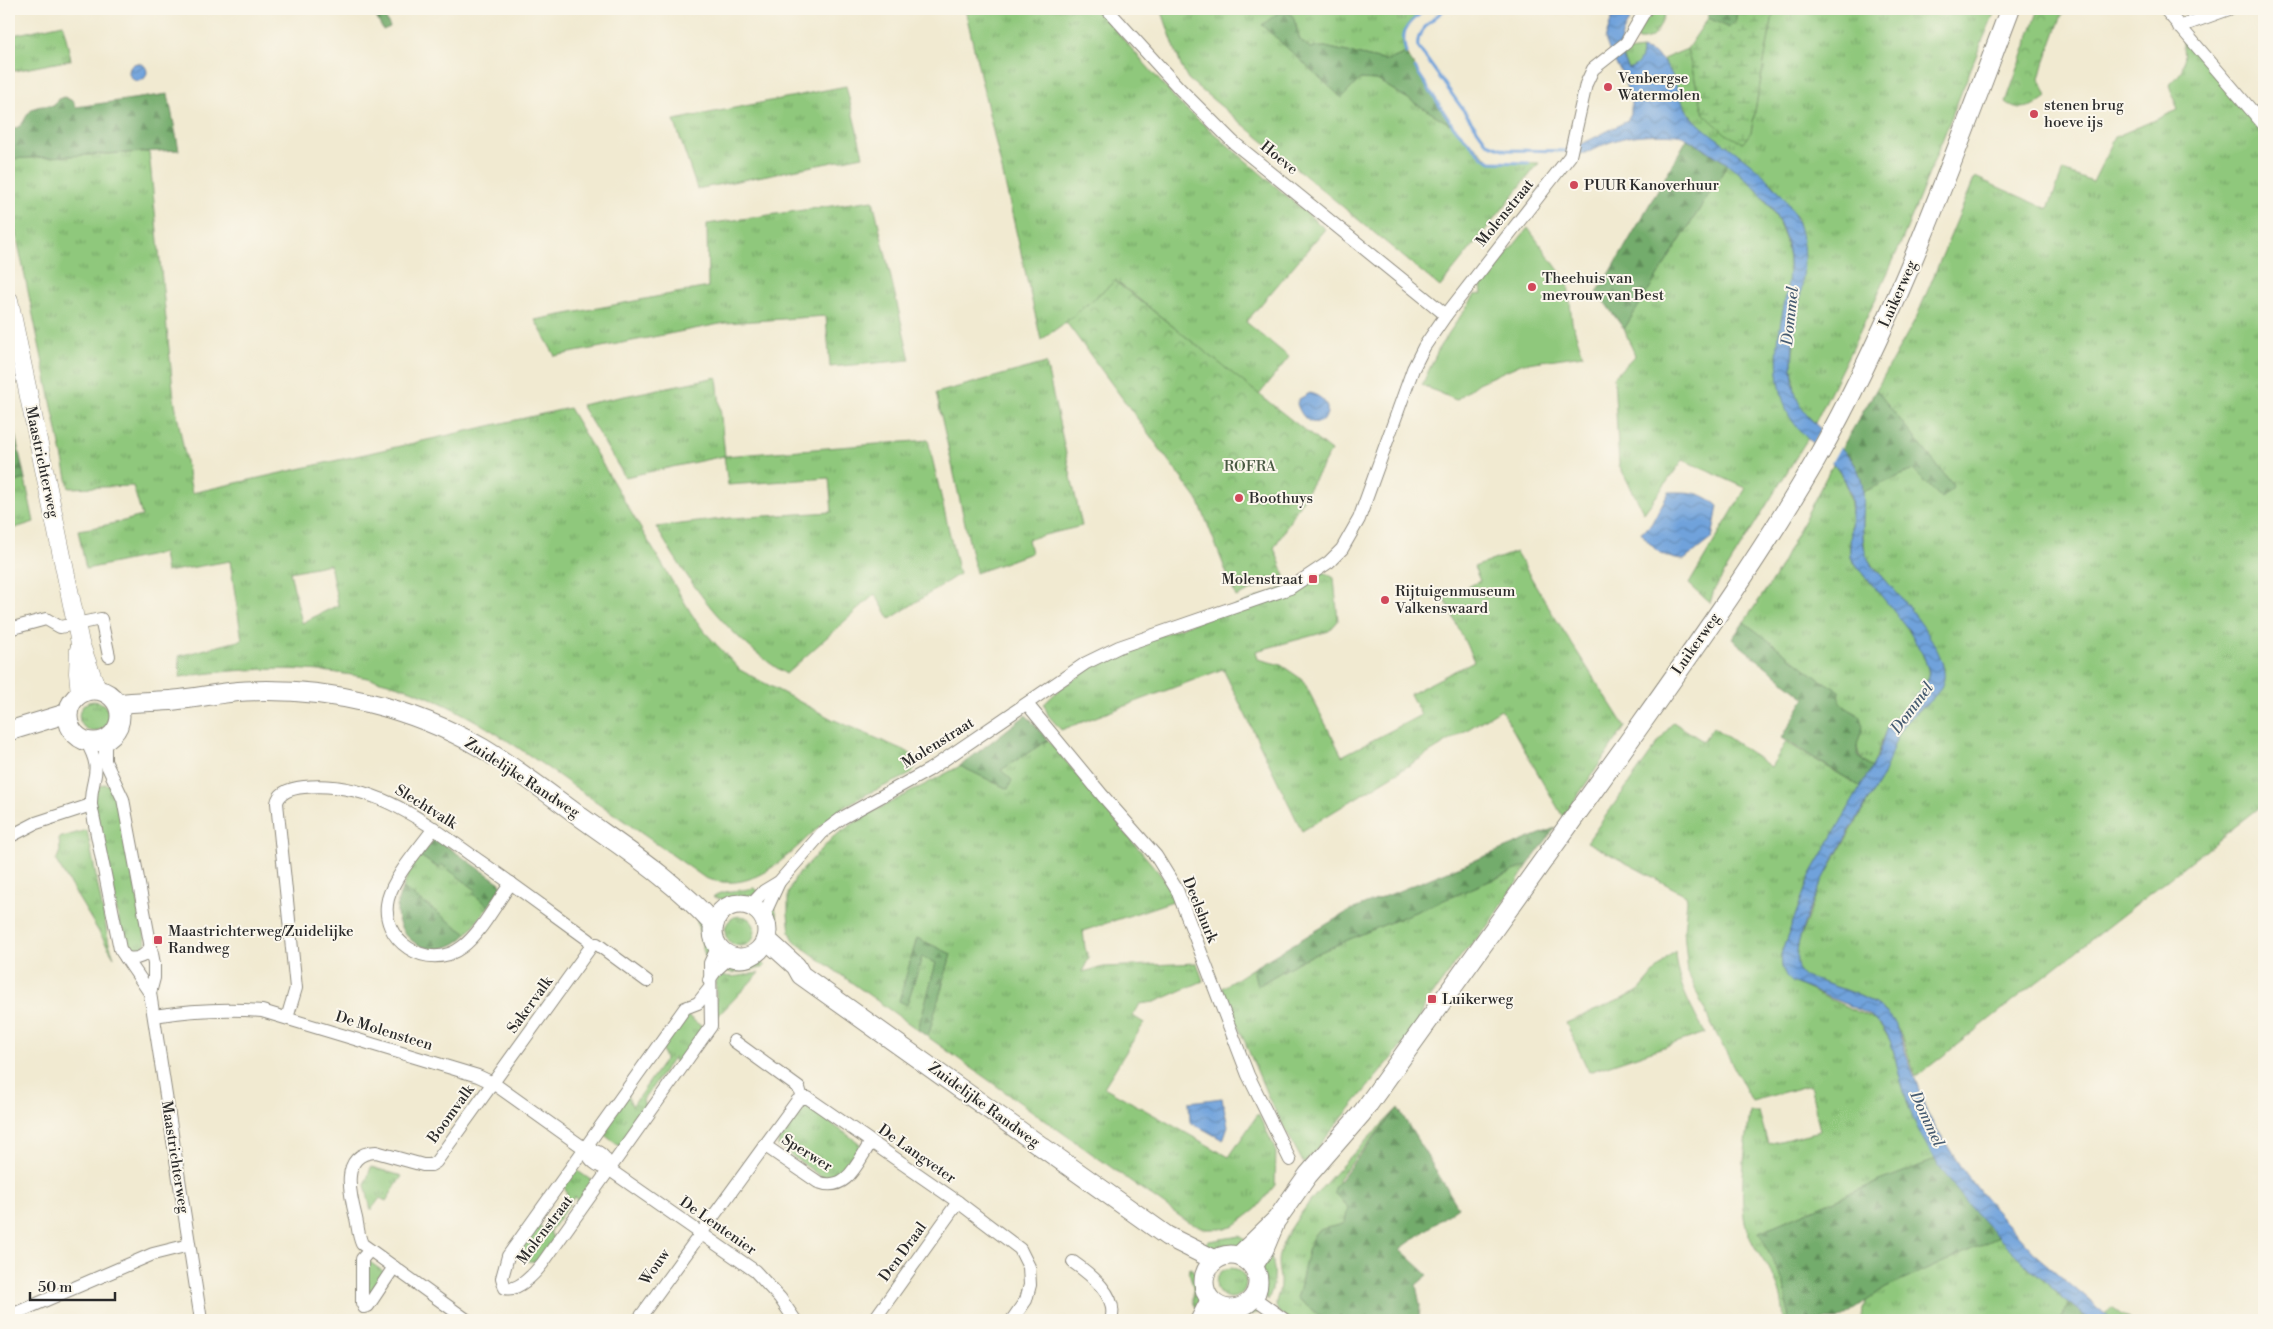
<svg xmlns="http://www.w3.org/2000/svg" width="2273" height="1329" font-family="'Libre Bodoni',serif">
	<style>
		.grass { fill: url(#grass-tufts); stroke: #5d7a54; fill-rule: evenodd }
		.forest { fill: url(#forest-firs); stroke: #4f6c4c }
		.wetland { fill: url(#wetland-marsh); stroke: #5d7a54 }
		.park { fill: url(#park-crowns); stroke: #5d7a54 }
		.garden { fill: #8fc87c; stroke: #5d7a54 }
		.water { fill: url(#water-waves); stroke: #4d6683 }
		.pier { fill: #f1ead1 }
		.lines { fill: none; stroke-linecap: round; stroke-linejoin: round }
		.stream { stroke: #6fa2db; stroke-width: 3 }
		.minor-casing { stroke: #8e8a7e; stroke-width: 14 }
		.tertiary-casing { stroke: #8e8a7e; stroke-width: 17 }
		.secondary-casing { stroke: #8e8a7e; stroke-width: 19 }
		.primary-casing { stroke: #8e8a7e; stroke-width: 21 }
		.minor { stroke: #fff; stroke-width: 12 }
		.tertiary { stroke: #fff; stroke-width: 15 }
		.secondary { stroke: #fff; stroke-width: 18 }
		.primary { stroke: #fff; stroke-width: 19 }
		.poi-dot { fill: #d1495b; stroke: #fbf7ec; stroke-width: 2 }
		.labels { text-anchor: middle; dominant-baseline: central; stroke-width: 4; stroke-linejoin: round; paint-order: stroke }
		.poi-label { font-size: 15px; fill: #2b2b2b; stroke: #fbf7ec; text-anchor: start }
		.street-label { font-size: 15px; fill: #2b2b2b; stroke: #fbf7ec }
		.park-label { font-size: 15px; fill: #495a43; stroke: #fbf7ec }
		.water-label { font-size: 16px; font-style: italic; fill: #465b71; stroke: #fbf7ec }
	</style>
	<defs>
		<pattern id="grass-tufts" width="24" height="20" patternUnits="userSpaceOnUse" patternTransform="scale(1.25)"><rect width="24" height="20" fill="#8fc87c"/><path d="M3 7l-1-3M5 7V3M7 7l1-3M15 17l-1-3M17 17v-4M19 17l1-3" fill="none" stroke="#75a366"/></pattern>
		<pattern id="forest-firs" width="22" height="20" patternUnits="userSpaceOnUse" patternTransform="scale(1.25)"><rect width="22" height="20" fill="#73ac6c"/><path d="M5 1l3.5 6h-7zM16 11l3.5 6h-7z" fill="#5f8c59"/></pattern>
		<pattern id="wetland-marsh" width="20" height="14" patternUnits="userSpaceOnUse" patternTransform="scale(1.25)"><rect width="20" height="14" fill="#8fc87c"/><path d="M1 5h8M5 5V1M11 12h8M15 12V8" fill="none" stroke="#75a366"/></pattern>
		<pattern id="park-crowns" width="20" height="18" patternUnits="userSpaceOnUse" patternTransform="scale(1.25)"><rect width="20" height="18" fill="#8fc87c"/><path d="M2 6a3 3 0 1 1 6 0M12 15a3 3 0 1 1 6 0" fill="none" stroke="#75a366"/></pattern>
		<pattern id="water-waves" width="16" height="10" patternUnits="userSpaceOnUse" patternTransform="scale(1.25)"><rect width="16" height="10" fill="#6fa2db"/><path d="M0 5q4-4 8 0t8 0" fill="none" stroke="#5b84b2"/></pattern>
	</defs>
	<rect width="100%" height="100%" fill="#fbf7ec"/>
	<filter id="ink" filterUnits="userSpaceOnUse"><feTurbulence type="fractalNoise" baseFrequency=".02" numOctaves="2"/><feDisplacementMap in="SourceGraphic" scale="10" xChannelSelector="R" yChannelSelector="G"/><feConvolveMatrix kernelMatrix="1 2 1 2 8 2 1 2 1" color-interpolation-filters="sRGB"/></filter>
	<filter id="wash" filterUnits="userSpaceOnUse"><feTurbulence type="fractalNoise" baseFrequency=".0096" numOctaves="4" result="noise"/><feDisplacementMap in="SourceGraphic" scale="20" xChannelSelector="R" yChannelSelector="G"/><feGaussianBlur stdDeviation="1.12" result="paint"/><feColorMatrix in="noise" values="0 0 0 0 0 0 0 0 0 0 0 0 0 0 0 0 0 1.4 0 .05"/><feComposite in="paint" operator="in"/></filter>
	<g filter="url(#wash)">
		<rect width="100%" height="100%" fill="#f1ead1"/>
		<!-- grass -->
		<g class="grass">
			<polygon points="965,9 1097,9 1180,104 1325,229 1246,322 1289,357 1259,395 1116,281 1066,322 1041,340"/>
			<path d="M1161 9H1425C1408 26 1399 27 1406 53L1387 61 1325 47 1310 48 1299 40 1296 24 1262 25 1342 97 1360 79 1377 80 1453 126 1491 162 1539 163 1440 287 1188 79 1181 66Z"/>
			<path d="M1651 9H1667C1660 24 1658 42 1638 40L1636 35Z"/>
			<path d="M1774 9H1996C1962 87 1933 166 1900 245 1874 305 1844 364 1815 423L1801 409 1796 398 1792 367 1795 324 1800 296 1798 219 1775 186 1742 157 1704 130 1691 115 1681 103 1675 82 1663 59 1687 49 1704 114 1751 132Z"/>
			<polygon points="63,24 71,60 9,72 9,36"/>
			<path d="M2183 38 2264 130V804L1916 1077C1909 1059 1904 1038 1894 1022 1879 996 1829 986 1802 975L1798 972 1796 953 1799 940 1821 883 1883 775 1894 741 1908 721 1923 707 1943 664 1921 625 1905 603 1866 557 1863 536V492L1913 470 1941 498 1952 484 1876 390 1917 316 1975 177 2048 209 2063 171 2093 182 2115 137 2178 110 2169 85C2188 69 2183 62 2183 38Z"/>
			<path d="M1642 49C1642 60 1639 65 1629 69L1620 52Z"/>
			<polygon points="846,86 863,156 697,189 674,120"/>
			<path d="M149 152 174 398 192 493 569 408 691 613 703 630 740 670 832 719 908 752 916 759 918 764 909 775C886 786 861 795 840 810 798 839 763 899 705 878 657 844 610 811 562 778 512 743 463 708 405 688 332 664 254 666 180 677L179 656 242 640 230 561 166 572 163 553 86 569 78 530C100 527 121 522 142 516L133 486 69 488 9 200V159ZM330 564 338 605 302 623 290 572Z"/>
			<path d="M1728 164C1768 195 1793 230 1789 283 1786 318 1772 349 1780 385 1781 393 1787 401 1791 409 1796 418 1800 432 1808 438L1714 590 1710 603 1689 584 1746 488 1683 460 1644 513 1619 465 1614 377 1635 355 1624 329Z"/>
			<polygon points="873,200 910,360 830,367 826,316 725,323 555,356 535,320 708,287 707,224"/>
			<polygon points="1046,363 1082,526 1028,539 1031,553 976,573 936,393"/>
			<path d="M717 377 725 456 928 440 959 574 890 619 875 594 786 674C726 636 692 587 656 527L731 518 832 512 829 478 728 485 724 456 625 477 581 405Z"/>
			<path d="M1833 464C1860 496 1849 520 1850 557 1866 581 1939 652 1927 682 1919 700 1896 711 1887 729 1880 741 1878 755 1872 768 1859 760 1853 747 1861 734L1856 713C1846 708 1836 704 1839 691L1819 679 1744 622 1774 578Z"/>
			<polygon points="25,479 34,522 9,530 9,484"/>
			<polygon points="1516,552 1549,608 1625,727 1563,817 1501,709 1302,831 1223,669 1061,730 1048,715 1044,704 1061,688 1113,654 1324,572 1334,578 1338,621 1329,631 1256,651 1258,659 1281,665 1303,680 1342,756 1421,715 1410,694 1474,661 1444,598 1480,581 1474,567"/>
			<circle cx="94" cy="716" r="15"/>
			<path d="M1673 722 1703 741 1713 727 1771 767 1786 742 1861 787 1810 876 1781 954 1782 967 1792 982 1878 1021 1891 1042 1908 1105 1935 1160 1880 1181 1759 1232 1784 1283 1789 1320H1784C1783 1309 1782 1297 1778 1287 1770 1267 1754 1251 1747 1230 1737 1199 1746 1145 1750 1112H1759L1768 1144 1820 1131 1810 1085 1752 1101 1710 1022 1688 973 1684 931 1687 900 1686 895 1587 842Z"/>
			<polygon points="1048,740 1169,885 1176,900 1083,931 1085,948 1089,958 1082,972 1104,967 1197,963 1203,981 1155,1002 1140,1004 1133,1016 1144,1023 1104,1087 1229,1157 1258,1114 1276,1150 1275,1185 1256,1209 1235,1225 1221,1229 1205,1229 1188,1222 928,1037 951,954 917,938 899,1001 907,1004 922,957 936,963 918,1030 795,942 790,932 788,914 788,894 795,878 833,837 863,817 960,766 1008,789 1001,770"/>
			<polygon points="104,784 110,785 117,794 146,942 139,955 126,953 93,800 97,787"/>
			<polygon points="87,830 109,943 114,957 56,861 60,851 59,838"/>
			<polygon points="420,856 438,868 441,864 476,890 474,894 489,906 467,934 403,888 408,874"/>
			<polygon points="1528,865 1487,928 1464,952 1425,1005 1415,1030 1304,1164 1269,1099 1222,988 1253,968 1257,986 1300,961 1350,939"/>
			<path d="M754 888 759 892C745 900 728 902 713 897 719 890 743 891 754 888Z"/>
			<path d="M773 904C778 911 777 929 783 940L781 946C771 932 769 921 773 904Z"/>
			<circle cx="740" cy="931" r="15"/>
			<path d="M697 919 706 924 711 951 706 958C704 954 697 925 697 919Z"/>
			<path d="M1675 951C1676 981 1691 1008 1705 1033L1589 1072 1566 1023 1638 992 1667 958Z"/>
			<polygon points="752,961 762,963 765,966 763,968 732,973 722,970 732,964"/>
			<path d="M759 973 716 1018V976L719 974C731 980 746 974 759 973Z"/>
			<polygon points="685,1014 705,1029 677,1068 674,1057 643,1100 647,1111 620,1147 601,1132 628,1095 632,1106 665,1060 662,1048"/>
			<polygon points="806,1106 858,1142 862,1147 844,1176 824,1179 778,1146 779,1137 802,1107"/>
			<path d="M1398 1108 1338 1179 1342 1202 1348 1207 1345 1223C1336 1227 1325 1227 1318 1231 1307 1237 1303 1284 1297 1298L1325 1320C1311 1320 1278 1325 1276 1304 1276 1298 1280 1292 1280 1285 1281 1275 1276 1265 1279 1255 1288 1213 1367 1141 1398 1108Z"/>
			<polygon points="371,1167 402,1176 386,1201 380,1198 371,1210 365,1185"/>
			<path d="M575 1169 595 1183 579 1205 575 1196 550 1231 554 1241C546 1252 540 1266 525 1260 512 1248 530 1231 538 1221L542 1230 567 1195 564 1185Z"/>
			<polygon points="1240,1236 1246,1241 1239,1249 1210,1250 1204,1247 1209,1241"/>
			<polygon points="1999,1237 2027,1266 2069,1303 2061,1320 1861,1320 1862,1309 1868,1299 1886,1288"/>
			<path d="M1269 1255C1278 1268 1274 1287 1268 1301 1262 1293 1264 1278 1262 1268Z"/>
			<polygon points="367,1260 384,1272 366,1299"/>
			<path d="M1190 1267C1200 1273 1203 1298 1196 1307 1191 1301 1194 1295 1193 1287 1192 1279 1188 1275 1190 1267Z"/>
			<circle cx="1231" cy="1283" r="15"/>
			<polygon points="2113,1308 2130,1320 2112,1320 2104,1314"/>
			<polygon points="1248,1310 1258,1310 1260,1312 1232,1320 1218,1320 1223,1316"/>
		</g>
		<!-- forest -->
		<g class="forest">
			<polygon points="372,9 381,9 390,27 383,30"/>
			<polygon points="1283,9 1293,16 1300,40 1310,48 1325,47 1387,61 1406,53 1453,126 1377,80 1360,79 1342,98 1262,25"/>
			<polygon points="1708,9 1737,9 1736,21 1729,28 1708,18"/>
			<path d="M168 94 179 150 9 159V130C27 127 22 117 33 109 38 105 48 106 54 106L58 99 64 97 73 101 76 107Z"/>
			<polygon points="1687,139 1728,164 1624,329 1597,292 1610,273"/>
			<path d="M1876 390 1952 484 1953 488 1941 498 1913 470 1863 492C1862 477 1855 458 1841 449Z"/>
			<polygon points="9,407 25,479 9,484 9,472 12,471 9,455"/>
			<path d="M1744 622 1819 679 1839 691C1836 707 1851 708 1860 717L1863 727C1856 746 1851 755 1872 768L1861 787 1782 738 1805 698 1732 639Z"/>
			<polygon points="1026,715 1048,740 1001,770 1012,780 1008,789 960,766"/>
			<polygon points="1555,828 1528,865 1350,939 1300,961 1257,986 1253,968 1349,911"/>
			<polygon points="435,838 500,883 502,885 489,906 473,894 476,890 441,864 439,868 420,856"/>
			<path d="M403 888 467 934C432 971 379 932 403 888Z"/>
			<polygon points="917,938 951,954 928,1037 918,1030 936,963 922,957 907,1005 899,1001"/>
			<path d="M1398 1108 1458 1207 1400 1249 1428 1275 1416 1285 1420 1305 1419 1320H1325L1297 1298C1303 1284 1307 1237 1318 1231 1325 1227 1336 1227 1345 1223L1348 1207 1334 1193 1335 1186Z"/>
			<polygon points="1935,1160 1982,1220 1999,1237 1886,1288 1838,1320 1789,1320 1784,1283 1759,1232 1880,1181"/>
			<polygon points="2069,1303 2089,1320 2061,1320"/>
		</g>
		<!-- wetland -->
		<polygon class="wetland" points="1737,9 1774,9 1751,132 1743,143 1726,134 1704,114 1687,49 1708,18 1729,28 1736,21"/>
		<!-- park -->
		<g class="park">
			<path d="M2039 9H2064L2044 64 2040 79 2047 97C2034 107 2020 113 2006 102Z"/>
			<polygon points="1115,281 1331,451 1274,548 1285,576 1236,597 1199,502 1066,322"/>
		</g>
		<!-- garden -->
		<polygon class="garden" points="1528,228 1568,283 1572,322 1583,355 1521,364 1478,383 1456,400 1422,385 1440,346 1475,295 1482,294 1481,285"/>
		<!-- water -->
		<g class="water">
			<path d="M1615 9H1635C1623 34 1612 42 1629 69 1639 65 1642 59 1642 49 1679 59 1671 92 1691 116 1706 133 1725 143 1742 157 1758 169 1773 183 1785 199 1830 260 1778 328 1796 395 1803 422 1841 441 1855 465 1871 492 1858 523 1865 551 1867 563 1880 573 1887 582 1905 602 1948 651 1944 679 1940 699 1916 709 1905 724 1893 741 1890 761 1881 779 1863 809 1774 947 1802 975 1834 988 1873 994 1895 1022L1927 1113 1960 1166 1991 1206 2038 1257 2112 1320H2089C2028 1268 1958 1207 1921 1135 1912 1118 1906 1100 1901 1081 1895 1061 1894 1038 1878 1022 1869 1011 1809 990 1792 982L1786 976 1782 967 1781 954 1810 876 1877 758 1887 727 1921 690 1927 682 1929 672 1924 657 1908 629 1850 557C1849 536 1855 513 1850 493 1840 455 1794 440 1784 403 1778 384 1776 363 1778 343 1780 314 1791 287 1789 257 1785 207 1742 170 1701 147 1694 143 1685 136 1678 135 1663 134 1643 134 1628 137 1611 140 1592 150 1576 157L1580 145 1627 121 1631 113V102L1622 73 1612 58 1605 39Z"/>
			<circle cx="138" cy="72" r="9"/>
			<path d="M1310 393C1324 397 1332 407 1324 420 1310 428 1301 416 1297 404L1299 399Z"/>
			<path d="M1669 492C1691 492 1701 491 1718 506L1712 538 1684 560C1664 559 1652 549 1641 532L1650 526Z"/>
			<polygon points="1222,1098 1228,1126 1223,1140 1190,1122 1189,1102"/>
		</g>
		<!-- pier -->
		<polygon class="pier" points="1823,426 1841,445 1830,465 1812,445"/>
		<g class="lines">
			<!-- stream -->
			<g class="stream">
				<path d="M1445 9C1434 19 1415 31 1418 47L1487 143 1506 150 1569 151"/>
				<path d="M1406 53C1399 27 1408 26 1425 9"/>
				<polyline points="1415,68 1453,126 1484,158 1491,162 1529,163"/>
			</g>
		</g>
	</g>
	<g filter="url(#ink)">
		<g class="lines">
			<!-- minor casing -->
			<g class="minor-casing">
				<g id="minor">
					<polyline points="1107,9 1179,88 1233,142 1446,315"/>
					<polyline points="2165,9 2264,125"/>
					<polyline points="2179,27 2229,9"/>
					<polyline points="9,629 46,619 60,627 101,619 109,656"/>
					<polyline points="1027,704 1103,796 1156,856 1177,890 1248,1075 1290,1160"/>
					<polyline points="109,738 105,747 105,761 123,799 154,964 154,978 150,993"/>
					<path d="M86 741C105 774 90 775 91 805L120 949 150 993 201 1320"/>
					<path d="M434 828C420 848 394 876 388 899 378 940 428 973 462 947 481 933 497 902 511 883"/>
					<polyline points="9,837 36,823 91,805"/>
					<polyline points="750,906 764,891 779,882 822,833 842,818 929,770 1086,663 1119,647 1290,588 1329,562 1342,549 1359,519 1413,369 1424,347 1446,315 1570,156 1586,84 1593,69 1626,43 1646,9"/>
					<polyline points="763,917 779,882"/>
					<path d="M126 958C139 960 145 956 151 946"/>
					<polyline points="709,980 717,969 731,956"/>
					<path d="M709 989 698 1003 685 1008 508 1256 502 1278 505 1288C518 1292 535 1273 542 1264L711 1026 710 963 718 946"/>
					<path d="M154 1016C190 1010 225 1008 262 1011L478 1076 493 1083 584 1148C590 1161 596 1166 610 1170L755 1271 780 1298 795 1320"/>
					<path d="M287 1018 296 988 277 803C279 791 294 788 304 787 375 780 427 824 481 862 518 888 553 914 589 940L591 945 597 944 647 981"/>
					<polyline points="734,1041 799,1088 802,1098 808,1098 958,1202 1020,1249 1029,1267 1030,1285 1026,1300 1012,1320"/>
					<path d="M764 1145 818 1182C847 1193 857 1163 871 1142"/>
					<path d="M584 1148C600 1151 605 1154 610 1170"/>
					<polyline points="370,1250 362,1259 362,1303 364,1307 368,1306 394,1267"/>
					<path d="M1073 1262C1090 1274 1119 1296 1111 1320"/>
					<polyline points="1253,1297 1285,1320"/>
					<polyline points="9,1316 153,1254 189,1245"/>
					<path d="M467 1320 362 1244C358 1235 358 1227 356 1218 350 1195 339 1153 376 1152L423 1165H431L436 1162 590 948 591 945"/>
					<polyline points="638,1320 797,1101 802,1098"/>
					<polyline points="874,1320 958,1202"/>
				</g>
			</g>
			<!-- tertiary casing -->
			<g class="tertiary-casing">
				<g id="tertiary">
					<polyline points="1198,1320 1209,1298"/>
					<polyline points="1212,1320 1223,1308"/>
				</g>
			</g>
			<!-- secondary casing -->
			<g class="secondary-casing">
				<g id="secondary">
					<polyline points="9,300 80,643 97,689"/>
					<polyline points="79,649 78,673 80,693"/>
				</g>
			</g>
			<!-- primary casing -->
			<g class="primary-casing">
				<g id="primary">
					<circle cx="94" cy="716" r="26"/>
					<path d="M118 704C137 701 156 702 175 700 198 698 222 692 246 691 328 687 411 707 482 748 517 769 549 794 582 818 628 851 676 882 714 925"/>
					<polyline points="9,731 68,713"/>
					<circle cx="740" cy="931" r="27"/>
					<polyline points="766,939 796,966 801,975 1167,1236 1215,1260"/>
					<circle cx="1231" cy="1282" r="27"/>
					<path d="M1239 1256 1277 1219 1308 1175 1362 1113C1450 990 1538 868 1626 745 1692 652 1759 559 1816 460 1897 317 1952 162 2010 9"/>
					<polyline points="1253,1266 1264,1249 1274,1225"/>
				</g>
			</g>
			<!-- minor -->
			<use href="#minor" class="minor"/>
			<!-- tertiary -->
			<use href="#tertiary" class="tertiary"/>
			<!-- secondary -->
			<use href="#secondary" class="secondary"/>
			<!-- primary -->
			<use href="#primary" class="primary"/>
		</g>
	</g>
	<!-- markers -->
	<g class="poi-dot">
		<circle cx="1608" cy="87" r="5"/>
		<circle cx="2034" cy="114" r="5"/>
		<circle cx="1574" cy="185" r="5"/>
		<circle cx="1532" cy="287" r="5"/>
		<circle cx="1239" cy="498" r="5"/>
		<rect x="1308" y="574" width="10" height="10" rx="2.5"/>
		<circle cx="1385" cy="600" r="5"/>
		<rect x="153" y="935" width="10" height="10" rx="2.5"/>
		<rect x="1427" y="994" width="10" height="10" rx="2.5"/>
	</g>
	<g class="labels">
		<!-- poi labels -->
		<g class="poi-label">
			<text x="1618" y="78">Venbergse<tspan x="1618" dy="17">Watermolen</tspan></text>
			<text x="2044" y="105">stenen brug<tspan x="2044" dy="17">hoeve ijs</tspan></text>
			<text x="1584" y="185">PUUR Kanoverhuur</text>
			<text x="1542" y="278">Theehuis van<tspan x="1542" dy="17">mevrouw van Best</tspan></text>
			<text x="1249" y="498">Boothuys</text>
			<text x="1303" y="579" text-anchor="end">Molenstraat</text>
			<text x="1395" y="591">Rijtuigenmuseum<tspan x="1395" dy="17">Valkenswaard</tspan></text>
			<text x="168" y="931">Maastrichterweg/Zuidelijke<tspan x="168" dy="17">Randweg</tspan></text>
			<text x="1442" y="999">Luikerweg</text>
		</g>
		<!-- street labels -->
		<g class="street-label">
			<text transform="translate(1279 158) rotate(39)">Hoeve</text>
			<text transform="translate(1505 213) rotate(-51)">Molenstraat</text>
			<text transform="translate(1898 294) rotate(-66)">Luikerweg</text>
			<text transform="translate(42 462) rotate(78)">Maastrichterweg</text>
			<text transform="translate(1696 644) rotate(-55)">Luikerweg</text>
			<text transform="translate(938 743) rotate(-32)">Molenstraat</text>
			<text transform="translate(522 778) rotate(33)">Zuidelijke Randweg</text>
			<text transform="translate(426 807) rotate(32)">Slechtvalk</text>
			<text transform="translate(1200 910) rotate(68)">Deelshurk</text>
			<text transform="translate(530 1005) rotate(-54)">Sakervalk</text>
			<text transform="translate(384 1031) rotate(17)">De Molensteen</text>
			<text transform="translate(984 1105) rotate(36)">Zuidelijke Randweg</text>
			<text transform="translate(451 1114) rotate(-54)">Boomvalk</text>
			<text transform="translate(807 1153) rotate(32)">Sperwer</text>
			<text transform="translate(917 1154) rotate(35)">De Langveter</text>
			<text transform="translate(175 1157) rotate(81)">Maastrichterweg</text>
			<text transform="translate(718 1226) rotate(35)">De Lentenier</text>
			<text transform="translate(545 1230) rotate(-53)">Molenstraat</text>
			<text transform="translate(903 1252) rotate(-54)">Den Draal</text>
			<text transform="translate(655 1267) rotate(-55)">Wouw</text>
		</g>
		<!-- park labels -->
		<g class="park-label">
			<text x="1250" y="466">ROFRA</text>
		</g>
		<!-- water labels -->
		<g class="water-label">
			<text transform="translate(1790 316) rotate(-84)">Dommel</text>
			<text transform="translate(1912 708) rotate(-53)">Dommel</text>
			<text transform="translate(1927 1119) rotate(65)">Dommel</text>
		</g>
	</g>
	<!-- margin -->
	<rect width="2273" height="1329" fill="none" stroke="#fbf7ec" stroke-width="30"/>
	<!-- scale -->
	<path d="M30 1292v8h85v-8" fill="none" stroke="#2b2b2b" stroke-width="2.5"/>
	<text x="38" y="1292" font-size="15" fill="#2b2b2b" stroke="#fbf7ec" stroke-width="4" paint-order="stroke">50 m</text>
</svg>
